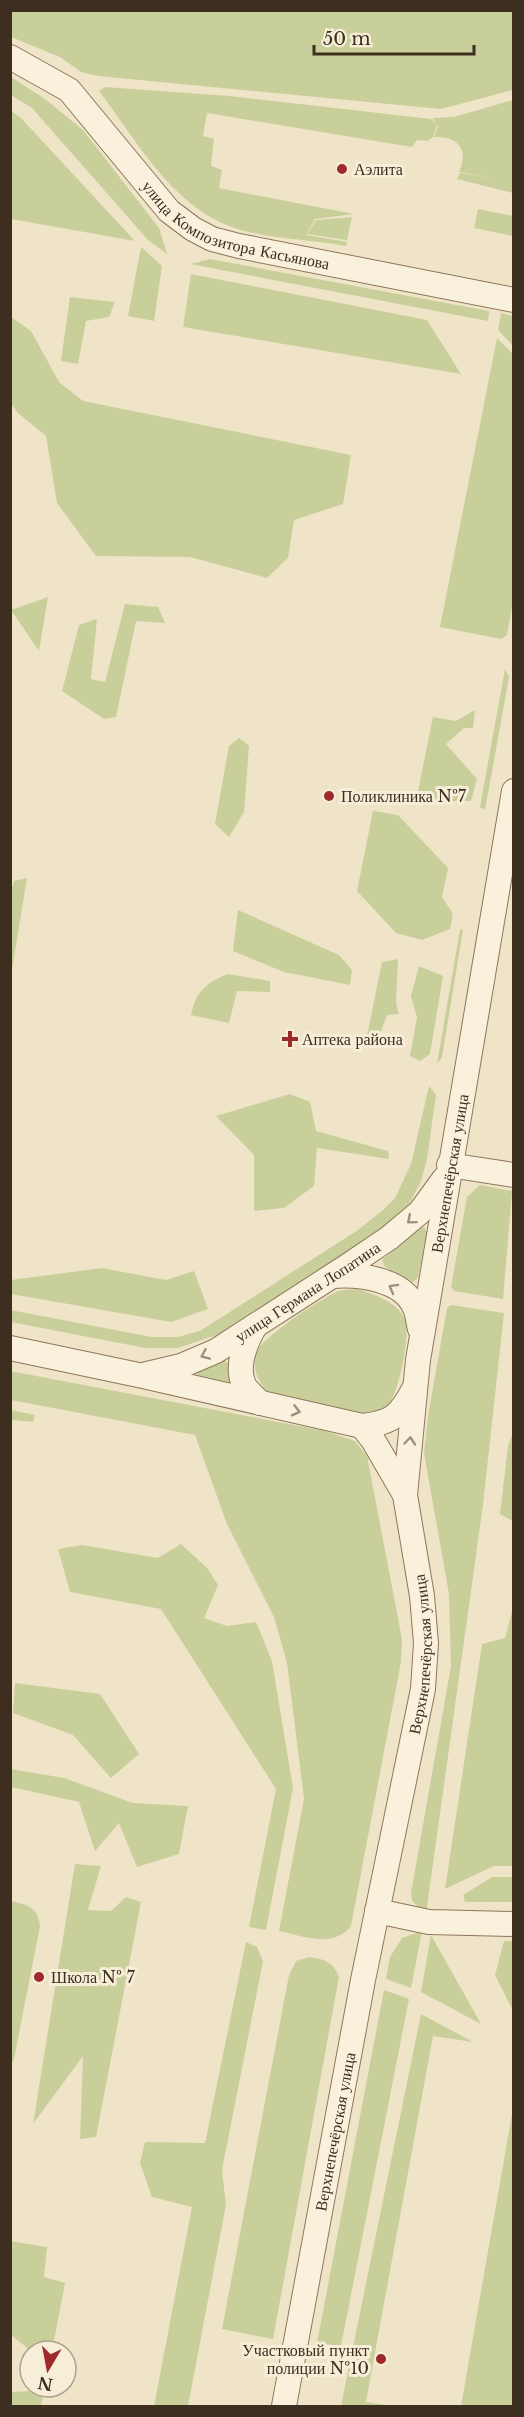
<svg xmlns="http://www.w3.org/2000/svg" width="524" height="2417" font-family="'Libre Baskerville',serif">
	<style>
		.green { fill: #c9cf9b }
		.lines { fill: none; stroke-linecap: round; stroke-linejoin: round }
		.minor-casing { stroke: #8d765c; stroke-width: 26 }
		.minor { stroke: #faf1dc; stroke-width: 24 }
		.oneway { stroke: #9c907e }
		.poi-dot { fill: #9e2a2b; stroke: #f7eed8; stroke-width: 2 }
		.labels { text-anchor: middle; dominant-baseline: central; stroke-width: 6; stroke-linejoin: round; paint-order: stroke }
		.poi-label { font-size: 16px; fill: #3d2e20; stroke: #f7eed8; text-anchor: start }
		.street-label { font-size: 16px; fill: #3d2e20; stroke: #f7eed8 }
	</style>
	<rect width="100%" height="100%" fill="#f0e4c8"/>
	<!-- green -->
	<g class="green">
		<polygon points="10,11 513,11 513,90 441,109 98,76 81,72 60,57 11,37"/>
		<polygon points="11,77 45,99 83,130 159,228 167,254 148,240 32,108 11,95"/>
		<path d="M105 87 229 96 431 119 437 125 433 137 427 141 417 140 412 147 207 113 203 136 214 139 211 166 222 170 219 188 354 214 315 219 306 235 347 242 346 246C312 240 274 239 241 230 174 211 138 142 99 91Z"/>
		<path d="M513 100V193L457 179 460 173 497 178 459 172C469 148 458 137 434 137L438 126 432 118 454 117Z"/>
		<polygon points="11,111 20,117 135,241 11,219"/>
		<polygon points="478,209 513,216 513,236 474,228"/>
		<polygon points="352,217 347,240 307,234 316,220"/>
		<polygon points="141,247 162,266 154,321 128,316"/>
		<polygon points="210,259 489,311 488,321 190,264"/>
		<polygon points="191,274 427,320 461,374 183,327"/>
		<polygon points="70,297 115,302 109,317 86,321 78,364 61,361"/>
		<polygon points="501,313 513,316 513,346 498,330"/>
		<polygon points="11,317 31,331 59,382 83,401 351,455 343,504 294,520 288,558 267,578 190,557 96,556 57,503 46,436 18,413 11,403"/>
		<polygon points="497,338 514,355 514,596 507,635 501,639 440,627"/>
		<polygon points="48,597 39,651 11,610"/>
		<polygon points="125,604 158,607 165,623 136,621 116,717 104,719 62,691 79,625 97,619 91,679 105,682"/>
		<polygon points="505,669 509,677 485,810 480,807"/>
		<polygon points="475,710 473,728 464,728 446,744 477,779 471,801 416,801 433,717 456,721"/>
		<polygon points="239,738 249,746 244,812 229,837 215,824 229,746"/>
		<polygon points="373,811 398,815 448,868 442,897 453,914 450,929 422,940 396,933 357,891"/>
		<polygon points="27,878 11,976 10,895 14,881"/>
		<polygon points="238,910 339,955 352,970 350,985 284,972 233,951"/>
		<polygon points="460,929 463,930 442,1057 437,1064"/>
		<polygon points="398,959 396,1003 399,1014 387,1015 376,1044 367,1036 382,962"/>
		<polygon points="419,966 443,976 430,1054 420,1061 410,1056 417,1017 411,996"/>
		<path d="M228 974 270 981V992L237 991 229 1023 191 1015C195 992 208 981 228 974Z"/>
		<polygon points="429,1086 436,1095 427,1159 421,1181 409,1205 384,1229 219,1334 178,1348 145,1348 11,1322 10,1310 152,1337 178,1337 200,1331 358,1230 383,1210 395,1198 411,1164"/>
		<polygon points="290,1094 310,1102 316,1131 388,1151 389,1159 317,1148 314,1186 284,1208 254,1211 254,1155 216,1116"/>
		<polygon points="480,1185 512,1191 503,1299 454,1291 451,1287 467,1197"/>
		<polygon points="424,1227 427,1232 418,1278 413,1282 385,1267 382,1260 418,1229"/>
		<polygon points="102,1268 166,1280 194,1271 208,1309 171,1322 11,1294 11,1280"/>
		<path d="M357 1289C375 1295 394 1300 404 1317 412 1329 399 1391 390 1402 383 1410 375 1412 365 1413L270 1394C258 1383 251 1368 257 1352 261 1338 324 1296 339 1291 344 1289 352 1290 357 1289Z"/>
		<polygon points="451,1305 504,1313 483,1505 426,1914 412,1901 411,1893 451,1666 449,1594 424,1453 428,1416 447,1308"/>
		<polygon points="224,1360 228,1363 230,1384 196,1380 198,1372"/>
		<path d="M10 1371 325 1431 355 1441 367 1456 402 1639 401 1662 351 1926C333 1949 303 1936 279 1931L304 1799 287 1663 274 1617 227 1524 195 1435 11 1400Z"/>
		<polygon points="11,1410 35,1415 33,1422 11,1420"/>
		<polygon points="513,1433 513,1521 500,1514 508,1446"/>
		<polygon points="181,1544 208,1569 218,1585 204,1618 227,1626 256,1622 272,1661 293,1788 266,1930 249,1927 276,1789 161,1609 70,1592 58,1549 82,1545 158,1558"/>
		<polygon points="513,1607 513,1866 494,1866 445,1889 482,1644 505,1638"/>
		<polygon points="15,1683 100,1694 139,1754 111,1778 73,1735 13,1713"/>
		<polygon points="11,1769 64,1778 133,1803 188,1806 179,1854 137,1867 119,1823 95,1851 79,1802 11,1787"/>
		<polygon points="75,1864 101,1866 88,1910 111,1911 126,1897 141,1902 96,2137 80,2139 83,2056 33,2124"/>
		<polygon points="492,1877 513,1877 513,1902 465,1902 463,1895"/>
		<path d="M11 1901C27 1904 38 1908 40 1926L14 2059 11 2065Z"/>
		<polygon points="422,1931 411,1988 386,1979 390,1957 402,1938"/>
		<polygon points="431,1935 481,2024 421,1992"/>
		<polygon points="504,1941 513,1941 512,2009 495,1975"/>
		<polygon points="246,1942 257,1947 263,1961 222,2170 226,2205 188,2406 154,2406 192,2207 152,2197 140,2163 145,2142 205,2143"/>
		<path d="M309 1957C324 1959 333 1962 339 1977L273 2339 222 2329 289 1975 296 1961Z"/>
		<polygon points="384,1990 409,1999 341,2346 317,2343"/>
		<polygon points="421,2014 473,2042 433,2036 366,2402 392,2406 341,2406"/>
		<polygon points="513,2108 513,2406 461,2406"/>
		<polygon points="10,2241 47,2247 44,2277 65,2283 52,2351 31,2351 11,2335"/>
		<polygon points="32,2387 45,2387 41,2406 11,2406 11,2392 31,2391"/>
	</g>
	<g class="lines">
		<!-- minor casing -->
		<g class="minor-casing">
			<g id="minor">
				<path id="s1" d="M10 57 69 90 169 211 193 229 212 239 239 246 514 300"/>
				<polyline points="449,1165 514,1175"/>
				<path d="M333 1276C359 1274 402 1279 414 1306 418 1313 418 1322 420 1329"/>
				<path d="M255 1326C246 1342 235 1365 244 1385 247 1391 256 1398 260 1403"/>
				<path d="M10 1348 143 1376 362 1426C393 1423 400 1415 414 1389"/>
				<path id="s2" d="M147 1374 181 1366 216 1351 346 1267 389 1238 420 1212 444 1179"/>
				<polyline points="362,1426 373,1440 405,1495"/>
				<polyline points="377,1911 429,1922 514,1924"/>
				<path id="s3" d="M284 2406 363 1980 423 1689 426 1643 422 1596 405 1495 418 1360 514 791"/>
			</g>
		</g>
		<!-- minor -->
		<use href="#minor" class="minor"/>
	</g>
	<!-- one-way arrows -->
	<defs><path id="oneway-chevron" d="M-2-3.5L2.5 0L-2 3.5" fill="none" stroke-width="1.6" stroke-linecap="round" stroke-linejoin="round" transform="scale(1.5)"/></defs>
	<g class="oneway">
		<use href="#oneway-chevron" transform="translate(411 1220) rotate(140)"/>
		<use href="#oneway-chevron" transform="translate(393 1288) rotate(-151)"/>
		<use href="#oneway-chevron" transform="translate(205 1355) rotate(157)"/>
		<use href="#oneway-chevron" transform="translate(296 1411) rotate(14)"/>
		<use href="#oneway-chevron" transform="translate(410 1441) rotate(-85)"/>
	</g>
	<!-- markers -->
	<g class="poi-dot">
		<circle cx="342" cy="169" r="6"/>
		<circle cx="329" cy="796" r="6"/>
		<path d="M287 1030h6v6h6v6h-6v6h-6v-6h-6v-6h6z"/>
		<circle cx="39" cy="1977" r="6"/>
		<circle cx="381" cy="2359" r="6"/>
	</g>
	<g class="labels">
		<!-- poi labels -->
		<g class="poi-label">
			<text x="354" y="169">Аэлита</text>
			<text x="341" y="796">Поликлиника №7</text>
			<text x="302" y="1039">Аптека района</text>
			<text x="51" y="1977">Школа № 7</text>
			<text x="369" y="2350" text-anchor="end">Участковый пункт<tspan x="369" dy="18">полиции №10</tspan></text>
		</g>
		<!-- street labels -->
		<g class="street-label">
			<text stroke="none"><textPath href="#s1" startOffset="292">улица Композитора Касьянова</textPath></text>
			<text stroke="none"><textPath href="#s3" startOffset="1251">Верхнепечёрская улица</textPath></text>
			<text stroke="none"><textPath href="#s2" startOffset="182">улица Германа Лопатина</textPath></text>
			<text stroke="none"><textPath href="#s3" startOffset="765">Верхнепечёрская улица</textPath></text>
			<text stroke="none"><textPath href="#s3" startOffset="279">Верхнепечёрская улица</textPath></text>
		</g>
	</g>
	<!-- border -->
	<rect width="524" height="2417" fill="none" stroke="#3d2e20" stroke-width="24"/>
	<!-- north arrow -->
	<g transform="translate(48 2369) rotate(190)"><circle r="28" fill="#f7eed8" stroke="#ada18e" stroke-width="1.5"/>
	<path d="M0-4.5L10 22L0 15L-10 22Z" fill="#9e2a2b"/>
	<text y="-9" font-size="16" font-weight="bold" text-anchor="middle" fill="#3d2e20">N</text>
	</g>
	<!-- scale -->
	<path d="M314 45v9h160v-9" fill="none" stroke="#3d2e20" stroke-width="3"/>
	<text x="323" y="45" font-size="18" fill="#3d2e20" stroke="#f7eed8" stroke-width="4.5" paint-order="stroke">50 m</text>
</svg>
